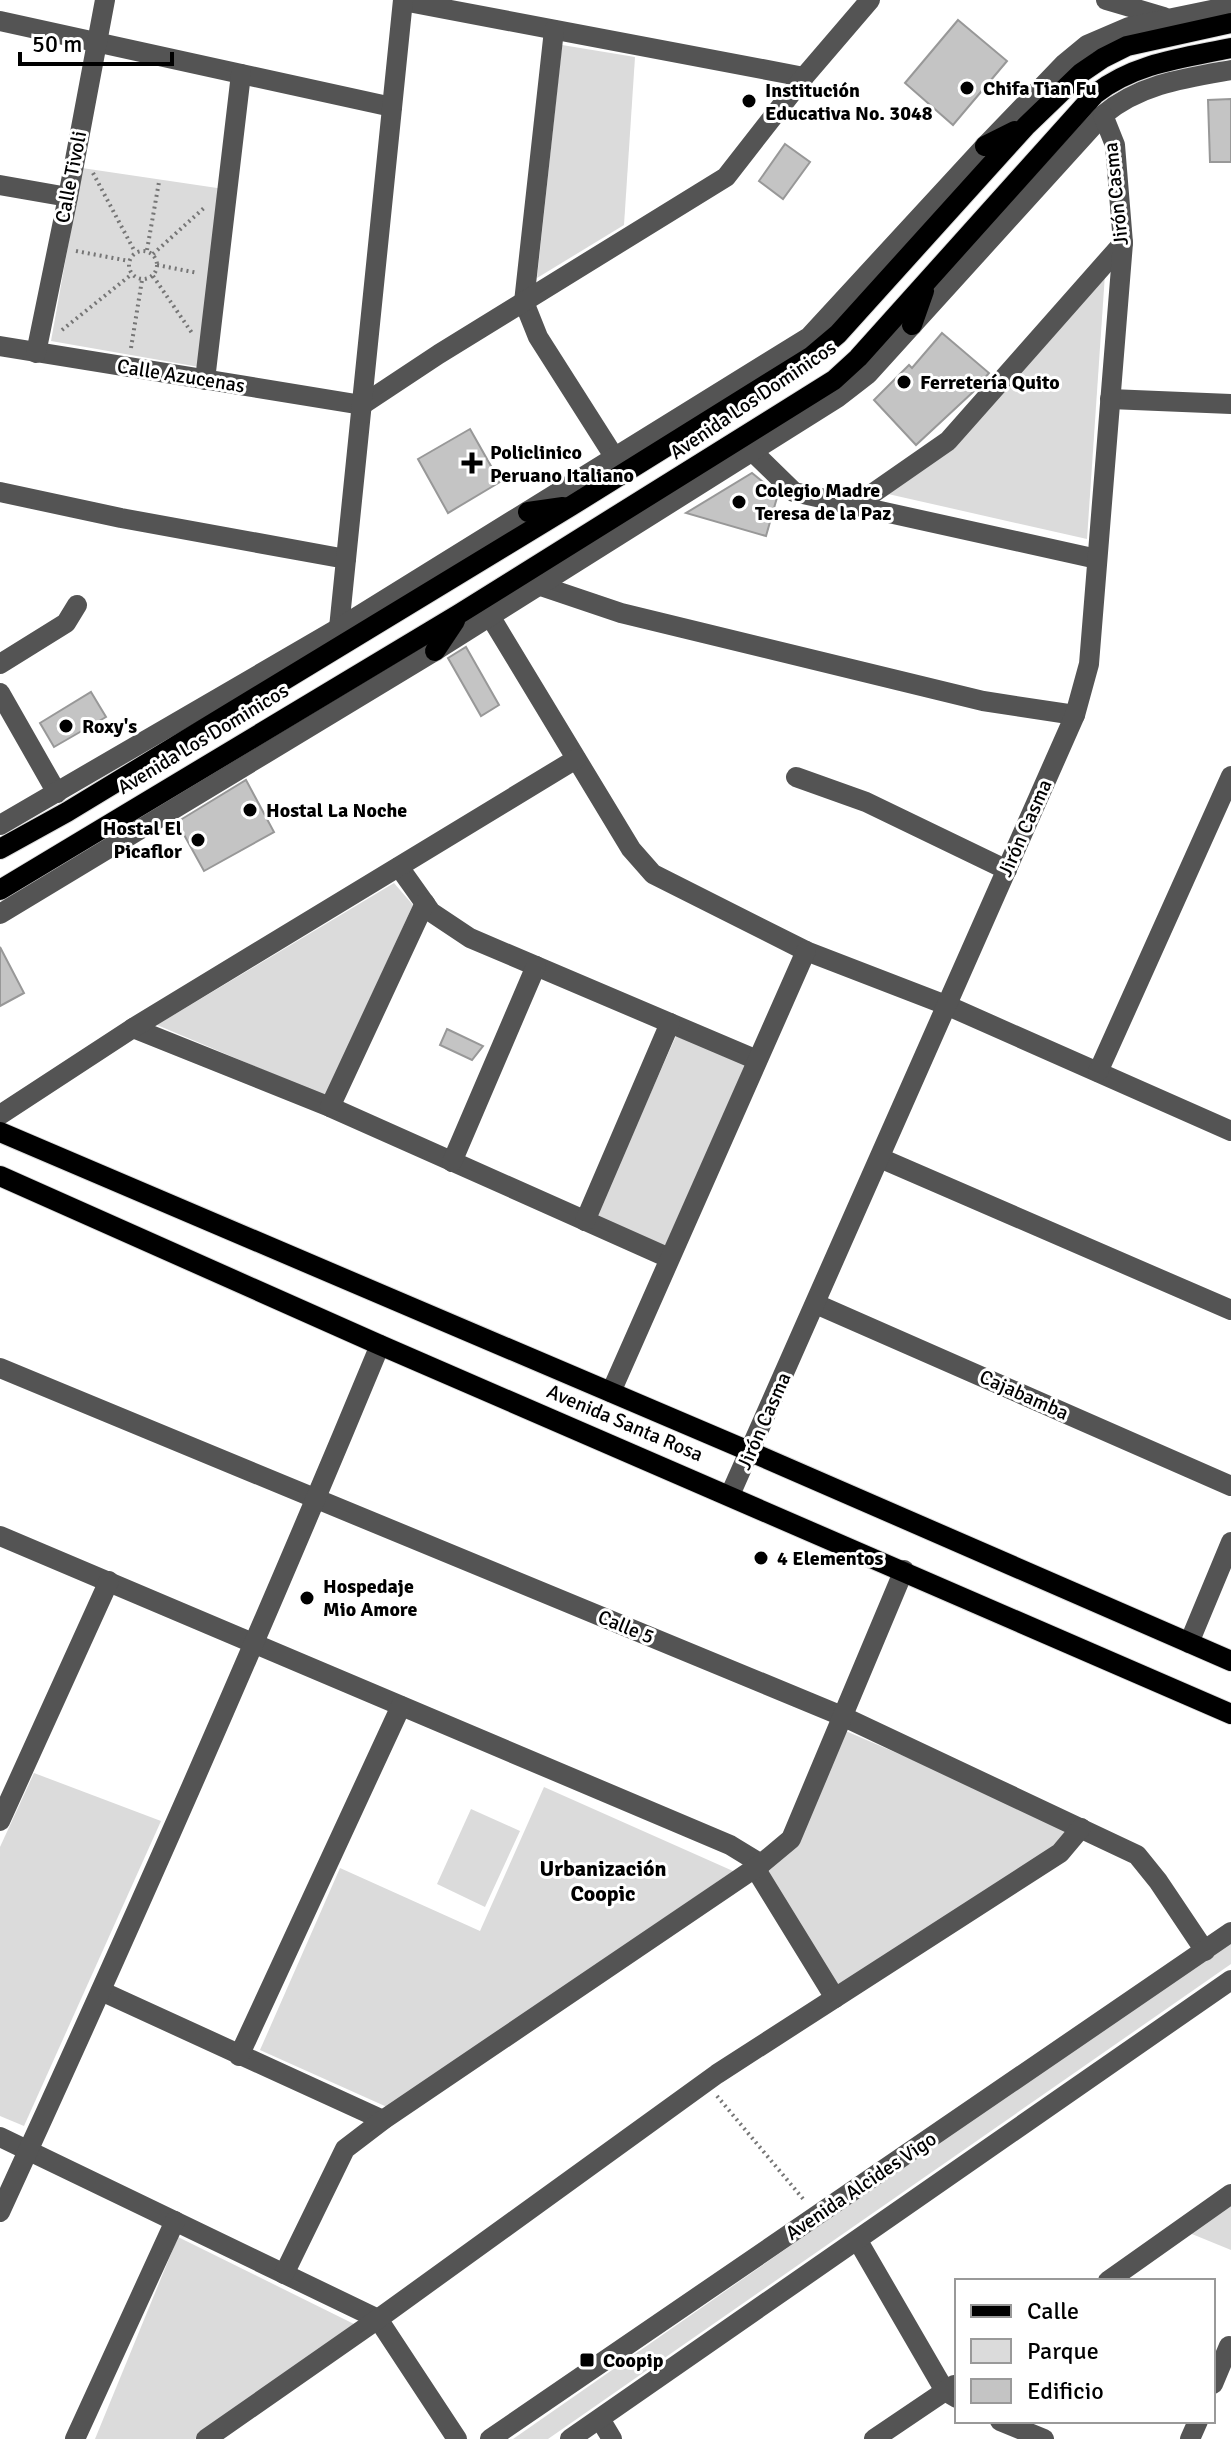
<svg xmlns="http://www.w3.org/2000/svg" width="1231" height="2439" font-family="Signika,sans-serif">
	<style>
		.green { fill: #dbdbdb }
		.building { fill: #c4c4c4; stroke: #989898; stroke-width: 2 }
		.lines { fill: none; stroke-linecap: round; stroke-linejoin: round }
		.major-casing { stroke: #dbdbdb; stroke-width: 22 }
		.path { stroke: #767676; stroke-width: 4; stroke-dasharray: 2 4; stroke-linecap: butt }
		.minor { stroke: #545454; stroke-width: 20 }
		.major { stroke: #000; stroke-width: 20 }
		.poi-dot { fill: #000; stroke: #fff; stroke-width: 3 }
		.labels { text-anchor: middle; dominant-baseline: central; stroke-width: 6; stroke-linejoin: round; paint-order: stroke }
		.poi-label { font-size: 20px; font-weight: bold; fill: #000; stroke: #fff; text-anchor: start }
		.street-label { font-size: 20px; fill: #000; stroke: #fff }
		.neighbourhood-label { font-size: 22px; font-weight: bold; fill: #000; stroke: #fff }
	</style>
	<rect width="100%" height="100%" fill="#fff"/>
	<!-- green -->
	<g class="green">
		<polygon points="562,45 635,57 624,225 537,278"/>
		<polygon points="82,168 224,189 205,368 51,341"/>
		<polygon points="1105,274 1087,539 888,494"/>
		<polygon points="394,883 413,905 325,1096 157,1025"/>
		<polygon points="676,1036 746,1064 665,1246 596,1216"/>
		<polygon points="841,1729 1076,1830 1055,1852 838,1990 763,1868"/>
		<polygon points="34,1773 161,1821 24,2126 0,2116 0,1847"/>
		<polygon points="544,1787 733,1871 387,2107 260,2050 340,1868 480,1931"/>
		<polygon points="471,1809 520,1831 485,1907 437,1884"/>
		<polygon points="1231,1939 1231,1964 548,2439 513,2439"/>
		<polygon points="1231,2202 1231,2250 1187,2232"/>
		<polygon points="178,2237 354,2324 195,2439 95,2439"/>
	</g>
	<!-- building -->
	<g class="building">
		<polygon points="958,20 1007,61 953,125 905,83"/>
		<polygon points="1231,99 1231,162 1210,162 1208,100"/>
		<polygon points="785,144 810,162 783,199 759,181"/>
		<polygon points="942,333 989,373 973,392 916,445 874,400 909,365 912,368"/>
		<polygon points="470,429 500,482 448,513 418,459"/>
		<polygon points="752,473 778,494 766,536 686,513"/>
		<polygon points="466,647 499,705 481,716 448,658"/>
		<polygon points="91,692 106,717 54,747 40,723"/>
		<polygon points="246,780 274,832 204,871 177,822"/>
		<polygon points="0,947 24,993 0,1006"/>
		<polygon points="447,1029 483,1046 472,1060 440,1045"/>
	</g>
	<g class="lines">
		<!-- major casing -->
		<g class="major-casing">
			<g id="major">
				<polyline points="985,146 1015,131"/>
				<polyline points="912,325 924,291"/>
				<polyline points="528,512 563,507"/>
				<polyline points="435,651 455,621"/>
				<polyline points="0,849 67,812 571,506 812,356 838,334 1026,126 1081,73 1103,58 1127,46 1231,23"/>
				<path d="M0 890 459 614 834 380 858 358 1095 94C1135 63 1183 58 1231 48"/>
				<polyline points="0,1132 751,1452 1231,1661"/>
				<polyline points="0,1176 380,1345 1231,1714"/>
			</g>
		</g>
		<!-- path -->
		<g class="path">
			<polyline points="93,173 135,252"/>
			<polyline points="147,250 159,182"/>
			<circle cx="143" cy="265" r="14"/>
			<polyline points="76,251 129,261"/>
			<polyline points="153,254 205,207"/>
			<polyline points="157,265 198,273"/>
			<polyline points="153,276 192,333"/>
			<polyline points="62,330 132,274"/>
			<polyline points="131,348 142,280"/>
			<polyline points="717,2096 804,2200"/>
		</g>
		<!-- minor -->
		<g class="minor">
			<polyline points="1106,0 1164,17"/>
			<polyline points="403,1 804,77"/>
			<polyline points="0,21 392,107"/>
			<polyline points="554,30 524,302 538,337 615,458"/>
			<polyline points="0,185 68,197"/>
			<polyline points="0,346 362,405 439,354 726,177 804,77 870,0"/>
			<polyline points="36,353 68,197 105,0"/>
			<polyline points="205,380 241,74"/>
			<polyline points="1110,399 1231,404"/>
			<polyline points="753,452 794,492 1097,559"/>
			<polyline points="0,492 121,518 346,559"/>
			<polyline points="856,505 948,441 1123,243"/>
			<polyline points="538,585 621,613 983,701 1075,715"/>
			<polyline points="490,616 631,849 653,874 806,951 946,1005 1231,1131"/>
			<polyline points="339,628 403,0"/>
			<polyline points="0,664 66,623 77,605"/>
			<polyline points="0,693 57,793"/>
			<polyline points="796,777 866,802 1007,870"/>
			<polyline points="0,825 339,628 809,337 985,146 1064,64 1087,45 1129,27 1231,6"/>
			<polyline points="399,867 431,912 470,938 757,1060"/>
			<path d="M0 914 435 651 837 398 868 374 1103 115C1140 84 1185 78 1231 70"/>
			<polyline points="133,1028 330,1107 669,1258"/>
			<polyline points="1098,1072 1231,776"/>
			<polyline points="330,1107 425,903"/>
			<polyline points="0,1115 133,1028 576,759"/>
			<polyline points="880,1158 1231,1310"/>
			<polyline points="452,1162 536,966"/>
			<polyline points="585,1221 670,1023"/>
			<polyline points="816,1304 1231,1486"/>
			<polyline points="0,1368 842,1716 1137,1855 1158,1881 1205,1951"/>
			<polyline points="611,1392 806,951"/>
			<polyline points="730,1495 1075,715 1089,664 1123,243 1115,145 1103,115"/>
			<polyline points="0,1536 730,1845 761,1864"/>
			<polyline points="1189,1643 1231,1542"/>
			<polyline points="0,1821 109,1581"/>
			<polyline points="755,1868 835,1998"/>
			<polyline points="101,1991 383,2120"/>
			<polyline points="239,2056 401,1706"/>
			<polyline points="0,2137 378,2319 457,2439"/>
			<path d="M0 2212C132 1925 259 1637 380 1345"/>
			<polyline points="858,2241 945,2391 957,2398"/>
			<polyline points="284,2274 345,2149 383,2120 761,1864 791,1839 904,1570"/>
			<polyline points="1108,2281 1231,2194"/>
			<polyline points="1213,2384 1229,2346"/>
			<polyline points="600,2419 612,2439"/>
			<polyline points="1000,2421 1044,2439"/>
			<polyline points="75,2439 175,2221"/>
			<polyline points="206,2439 378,2319 717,2074 1060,1853 1081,1828"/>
			<polyline points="490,2439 1231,1932"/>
			<polyline points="570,2439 1231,1980"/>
			<polyline points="874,2439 954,2385"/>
			<polyline points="1190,2439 1198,2421"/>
		</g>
		<!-- major -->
		<use href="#major" class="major"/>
	</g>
	<!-- markers -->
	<g class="poi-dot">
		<circle cx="967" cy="88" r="8"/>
		<circle cx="749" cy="101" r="8"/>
		<circle cx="904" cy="382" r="8"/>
		<path d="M468 451h8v8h8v8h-8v8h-8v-8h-8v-8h8z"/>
		<circle cx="739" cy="502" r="8"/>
		<circle cx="66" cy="726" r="8"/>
		<circle cx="250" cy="810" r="8"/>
		<circle cx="198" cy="840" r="8"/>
		<circle cx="761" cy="1558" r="8"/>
		<circle cx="307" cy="1598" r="8"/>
		<rect x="579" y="2352" width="16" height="16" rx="4"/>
	</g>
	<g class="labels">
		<!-- poi labels -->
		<g class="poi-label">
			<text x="983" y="88">Chifa Tian Fu</text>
			<text x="765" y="90">Institución<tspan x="765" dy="23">Educativa No. 3048</tspan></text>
			<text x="920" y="382">Ferretería Quito</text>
			<text x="490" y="452">Policlinico<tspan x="490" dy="23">Peruano Italiano</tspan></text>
			<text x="755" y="490">Colegio Madre<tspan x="755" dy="23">Teresa de la Paz</tspan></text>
			<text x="82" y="726">Roxy's</text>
			<text x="266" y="810">Hostal La Noche</text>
			<text x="182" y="828" text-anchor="end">Hostal El<tspan x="182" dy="23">Picaflor</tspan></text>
			<text x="777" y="1558">4 Elementos</text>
			<text x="323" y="1586">Hospedaje<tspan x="323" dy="23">Mio Amore</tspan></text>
			<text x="603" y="2360">Coopip</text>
		</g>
		<!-- street labels -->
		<g class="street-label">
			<text transform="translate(71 177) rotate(-79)">Calle Tivoli</text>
			<text transform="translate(1116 194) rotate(-96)">Jirón Casma</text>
			<text transform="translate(181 376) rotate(9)">Calle Azucenas</text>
			<text transform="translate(753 400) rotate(-34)">Avenida Los Dominicos</text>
			<text transform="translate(203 739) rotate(-31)">Avenida Los Dominicos</text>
			<text transform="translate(1025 828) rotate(-66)">Jirón Casma</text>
			<text transform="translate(1024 1395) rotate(24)">Cajabamba</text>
			<text transform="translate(764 1421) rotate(-66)">Jirón Casma</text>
			<text transform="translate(625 1423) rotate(23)">Avenida Santa Rosa</text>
			<text transform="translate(626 1627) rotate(22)">Calle 5</text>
			<text transform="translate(861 2186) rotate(-34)">Avenida Alcides Vigo</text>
		</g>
		<!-- neighbourhood labels -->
		<g class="neighbourhood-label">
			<text x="603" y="1868">Urbanización<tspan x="603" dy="25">Coopic</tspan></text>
		</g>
	</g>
	<!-- legend -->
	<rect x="955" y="2279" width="260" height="144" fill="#ffffff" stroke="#999999" stroke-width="2"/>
	<rect x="971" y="2305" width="40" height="12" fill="#000000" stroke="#999999" stroke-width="2"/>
	<text x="1027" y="2319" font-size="24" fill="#000000">Calle</text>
	<rect x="971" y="2339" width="40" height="24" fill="#dbdbdb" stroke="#999999" stroke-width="2"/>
	<text x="1027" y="2359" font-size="24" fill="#000000">Parque</text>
	<rect x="971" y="2379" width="40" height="24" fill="#c4c4c4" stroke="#999999" stroke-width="2"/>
	<text x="1027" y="2399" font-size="24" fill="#000000">Edificio</text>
	<!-- scale -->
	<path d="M20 52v12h152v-12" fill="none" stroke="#000000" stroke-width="4"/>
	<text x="32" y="52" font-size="24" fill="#000000" stroke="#ffffff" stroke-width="6" paint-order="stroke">50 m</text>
</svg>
